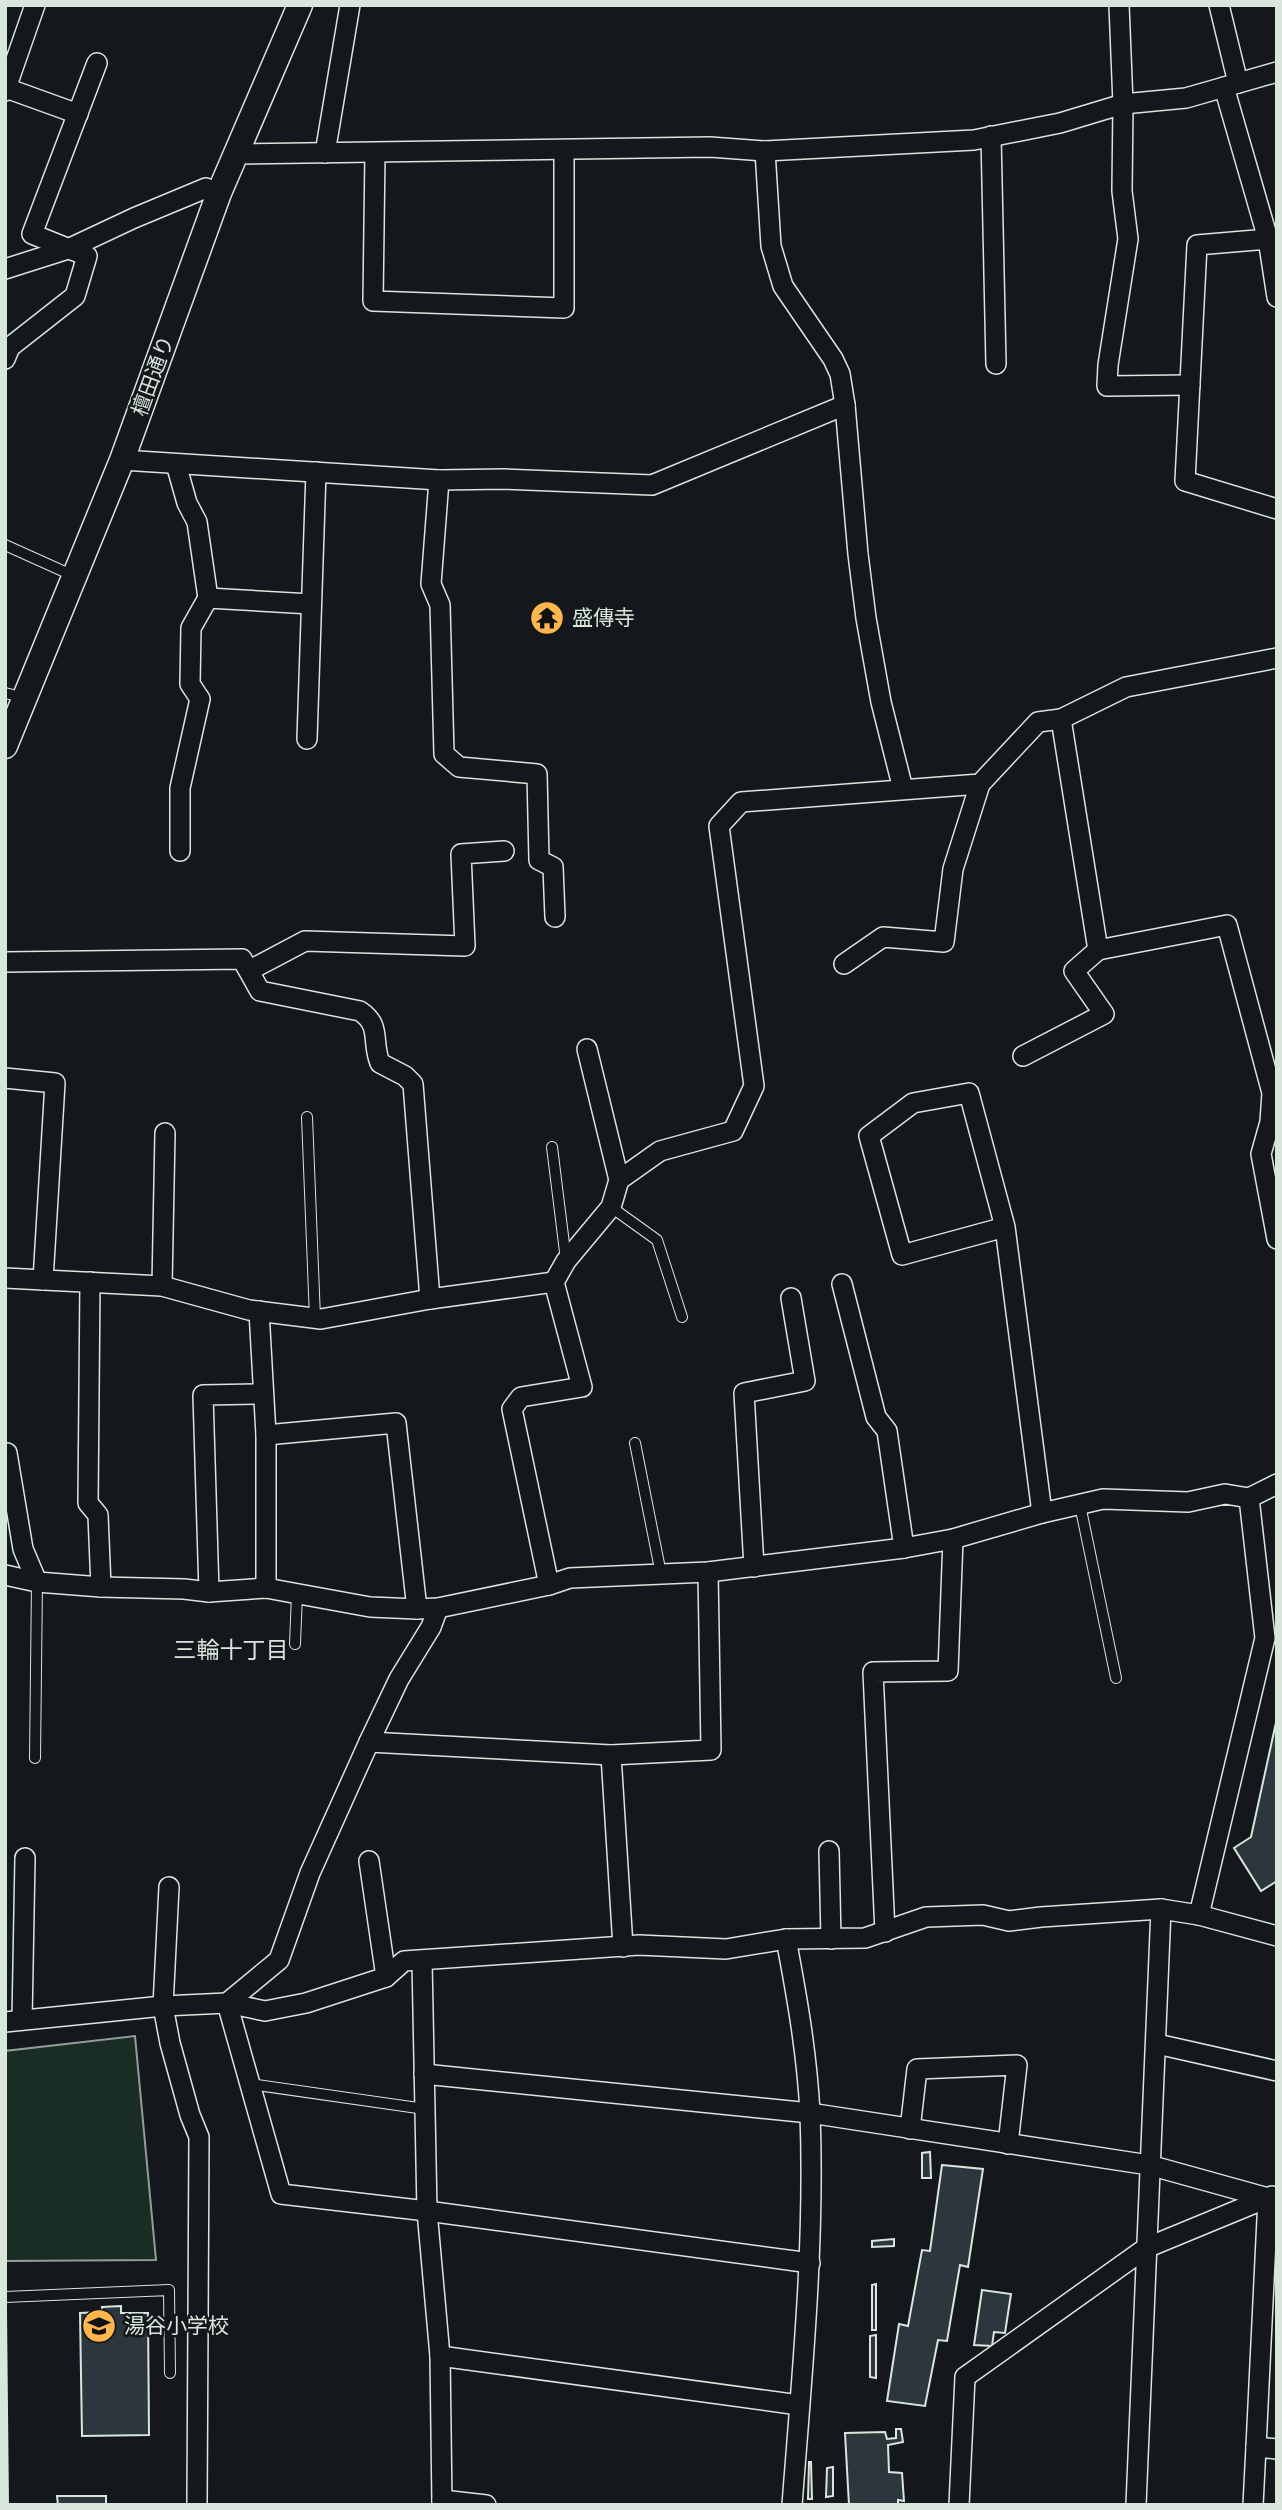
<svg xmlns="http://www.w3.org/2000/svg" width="1282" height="2510" font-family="'Roboto Serif','Noto Sans JP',serif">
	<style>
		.green { fill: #1a2d24; stroke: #939e99; stroke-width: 2 }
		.building { fill: #2c363c; stroke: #d8e6dc; stroke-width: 2 }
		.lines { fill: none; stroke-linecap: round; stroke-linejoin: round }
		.service-casing { stroke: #d8e6dc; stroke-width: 12 }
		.minor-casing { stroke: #d8e6dc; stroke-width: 22 }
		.tertiary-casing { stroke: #d8e6dc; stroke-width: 27 }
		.service { stroke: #14181c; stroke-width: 10 }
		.minor { stroke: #14181c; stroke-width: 19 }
		.tertiary { stroke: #14181c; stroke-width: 24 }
		.labels { text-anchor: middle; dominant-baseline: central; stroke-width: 5; stroke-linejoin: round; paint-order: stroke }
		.street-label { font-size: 21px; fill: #d8e6dc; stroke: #14181c }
		.poi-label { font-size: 21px; fill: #d8e6dc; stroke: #14181c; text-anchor: start }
		.neighbourhood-label { font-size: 23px; fill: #d8e6dc; stroke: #14181c }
	</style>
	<rect width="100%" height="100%" fill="#14181c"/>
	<!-- green -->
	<polygon class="green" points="135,2036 156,2260 5,2261 5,2051"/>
	<!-- building -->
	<g class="building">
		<polygon points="1277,1718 1277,1881 1261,1891 1234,1848 1251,1837"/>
		<polygon points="930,2152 931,2178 922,2178 922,2153"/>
		<polygon points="942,2165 983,2169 968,2267 960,2265 947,2341 938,2340 925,2406 887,2401 899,2324 908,2326 922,2250 930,2251"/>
		<polygon points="894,2239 894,2246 872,2247 872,2241"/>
		<polygon points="876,2284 876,2330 872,2330 872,2285"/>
		<polygon points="982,2290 1011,2294 1005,2333 994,2332 992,2346 974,2345"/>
		<polygon points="121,2306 121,2313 148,2313 149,2435 82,2436 80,2313 102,2312 102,2307"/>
		<polygon points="6,2313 8,2505 5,2505"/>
		<polygon points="876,2335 876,2378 870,2377 870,2336"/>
		<polygon points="896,2429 901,2429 903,2442 888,2445 889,2472 902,2473 904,2501 898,2500 898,2505 849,2505 845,2433 885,2432 887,2439 896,2438"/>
		<polygon points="809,2462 811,2462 812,2499 808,2499"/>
		<polygon points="833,2467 833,2496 826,2497 827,2468"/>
		<polygon points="57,2496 106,2496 106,2505 58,2505"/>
	</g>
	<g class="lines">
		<!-- service casing -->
		<g class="service-casing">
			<g id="service">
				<polyline points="5,545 74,576"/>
				<polyline points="5,693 25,698"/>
				<polyline points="307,1117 315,1318"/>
				<polyline points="552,1147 566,1260"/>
				<polyline points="611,1207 657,1240 682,1317"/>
				<polyline points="635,1443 661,1574"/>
				<polyline points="1080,1505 1116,1678"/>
				<polyline points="295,1644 297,1594"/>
				<polyline points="35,1758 37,1582"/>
				<polyline points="250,2084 425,2109"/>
				<polyline points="5,2297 169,2290 170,2373"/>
			</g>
		</g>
		<!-- minor casing -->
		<g class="minor-casing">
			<g id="minor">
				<polyline points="1119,5 1123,104 1122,191 1128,239 1108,365 1107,386 1190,385"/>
				<polyline points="1219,5 1238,83"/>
				<polyline points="1224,87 1268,239 1197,245 1185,481 1277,509"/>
				<polyline points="6,88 78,114"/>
				<polyline points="5,91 35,5"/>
				<polyline points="991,136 996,364"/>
				<polyline points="765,151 771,246 783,286 833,359 840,374 845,405 858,554 866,618 881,702 903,789"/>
				<polyline points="325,153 350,5"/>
				<polyline points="375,153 373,301 564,308 564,150"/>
				<polyline points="236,154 710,147 765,151 974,140 1060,123 1123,104 1186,98 1277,72"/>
				<polyline points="1268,239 1277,297"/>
				<polyline points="5,269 68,249 134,218 206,188 219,193"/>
				<polyline points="5,359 10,347 75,296 87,256 32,234 97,63"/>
				<polyline points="122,460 439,480 504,479 652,485 845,405"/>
				<polyline points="176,464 187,503 197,522 208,598"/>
				<polyline points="439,480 431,584 440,605 444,754 459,767 537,774 539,860 553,867 555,917"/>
				<polyline points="307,739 316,472"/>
				<polyline points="180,851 180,788 200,699 190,684 191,628 208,598 311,604"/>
				<polyline points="1098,950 1227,925 1272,1093 1270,1122 1261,1154 1277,1239"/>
				<path d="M5 962 242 959 260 991 360 1011C382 1026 371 1041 380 1063L405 1076 413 1084 430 1299"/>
				<polyline points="844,964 883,937 944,942 953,869 980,784"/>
				<polyline points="250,970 305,941 465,946 461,854 504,851"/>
				<polyline points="587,1049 619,1180"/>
				<polyline points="1023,1056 1104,1014 1074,971 1098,950 1061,719"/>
				<polyline points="5,1078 55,1083 43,1280"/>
				<polyline points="1005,1227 902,1255 869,1136 913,1103 969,1093 1005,1227 1042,1513"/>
				<polyline points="5,1278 162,1286 249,1310 321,1319 430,1299 554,1282 566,1261 611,1207 619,1180 660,1151 733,1131 754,1086 719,826 741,802 980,784 1038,722 1061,719 1126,687 1277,658"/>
				<polyline points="90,1282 88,1503 98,1515 101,1587"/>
				<polyline points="842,1284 876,1417 887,1431 904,1548"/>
				<polyline points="162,1286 165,1133"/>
				<polyline points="259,1311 266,1435 266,1588"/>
				<polyline points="266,1435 396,1423 417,1609"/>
				<polyline points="7,1453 23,1549 37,1582"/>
				<polyline points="754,1567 744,1393 805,1381 791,1298"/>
				<polyline points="5,1575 37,1582 101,1587 184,1589 209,1592 266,1588 370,1607 417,1609 438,1608 549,1585 570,1578 708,1572 904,1548 953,1539 1042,1513 1103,1499 1188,1502 1225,1494 1249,1498 1277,1484"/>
				<polyline points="549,1585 512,1409 521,1397 582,1387 554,1282"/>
				<polyline points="209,1592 203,1395 263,1394"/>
				<polyline points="369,1742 611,1755 711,1750 708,1572"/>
				<polyline points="611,1755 623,1947"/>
				<polyline points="829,1851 831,1939"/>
				<polyline points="369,1861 386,1977"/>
				<polyline points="169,1887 163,2006 170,2043 190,2115 199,2137 197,2505"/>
				<polyline points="1199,1915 1265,1638 1249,1498"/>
				<polyline points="885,1932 873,1672 948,1671 953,1539"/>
				<path d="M786 1939C797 1997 807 2054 810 2113 815 2244 802 2375 792 2505"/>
				<polyline points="422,1961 427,2211 440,2356 442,2505"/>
				<polyline points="227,2003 281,2194 427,2211 810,2263"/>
				<polyline points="227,2003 279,1960 310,1873 369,1742 399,1679 431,1627 438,1608"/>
				<polyline points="22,2020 25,1858"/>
				<polyline points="5,2022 163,2006 227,2003 265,2011 306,2003 386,1977 404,1961 639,1945 726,1949 786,1939 865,1938 926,1917 983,1915 1009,1921 1041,1917 1161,1909 1199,1915 1277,1936"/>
				<polyline points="1157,2044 1277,2071"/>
				<polyline points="424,2074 810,2113 1149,2165 1268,2198"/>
				<polyline points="910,2129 917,2069 1017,2065 1008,2144"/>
				<polyline points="440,2356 799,2405"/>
				<polyline points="1256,2447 1268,2198"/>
				<polyline points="442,2500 486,2505"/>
				<polyline points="959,2505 965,2377 1146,2248 1272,2196"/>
				<polyline points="1136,2505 1161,1909"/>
				<polyline points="1253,2505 1256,2447 1277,2449"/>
			</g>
		</g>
		<!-- tertiary casing -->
		<g class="tertiary-casing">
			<polyline id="tertiary" points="5,746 122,460 219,193 300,5"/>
		</g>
		<!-- service -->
		<use href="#service" class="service"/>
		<!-- minor -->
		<use href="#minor" class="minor"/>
		<!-- tertiary -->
		<use href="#tertiary" class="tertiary"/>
	</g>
	<!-- icons -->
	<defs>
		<g id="temple-disc" transform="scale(1.75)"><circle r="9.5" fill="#ffb74d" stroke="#14181c"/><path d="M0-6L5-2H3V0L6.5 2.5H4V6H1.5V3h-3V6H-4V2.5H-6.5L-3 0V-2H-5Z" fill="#111"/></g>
		<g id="school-disc" transform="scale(1.75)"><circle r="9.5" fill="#ffb74d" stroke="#14181c"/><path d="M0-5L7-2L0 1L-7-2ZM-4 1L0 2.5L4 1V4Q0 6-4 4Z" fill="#111"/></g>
	</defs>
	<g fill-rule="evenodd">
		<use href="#temple-disc" x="547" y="618"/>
		<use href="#school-disc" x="99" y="2326"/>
	</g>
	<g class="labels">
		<!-- street labels -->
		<g class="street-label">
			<text transform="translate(153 376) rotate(-70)">檀田通り</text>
		</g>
		<!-- poi labels -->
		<g class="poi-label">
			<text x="572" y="618">盛傳寺</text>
			<text x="124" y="2326">湯谷小学校</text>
		</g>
		<!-- neighbourhood labels -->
		<g class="neighbourhood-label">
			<text x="231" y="1650">三輪十丁目</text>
		</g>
	</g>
	<!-- border -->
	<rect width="1282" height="2510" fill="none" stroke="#d8e6dc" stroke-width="14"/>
</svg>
